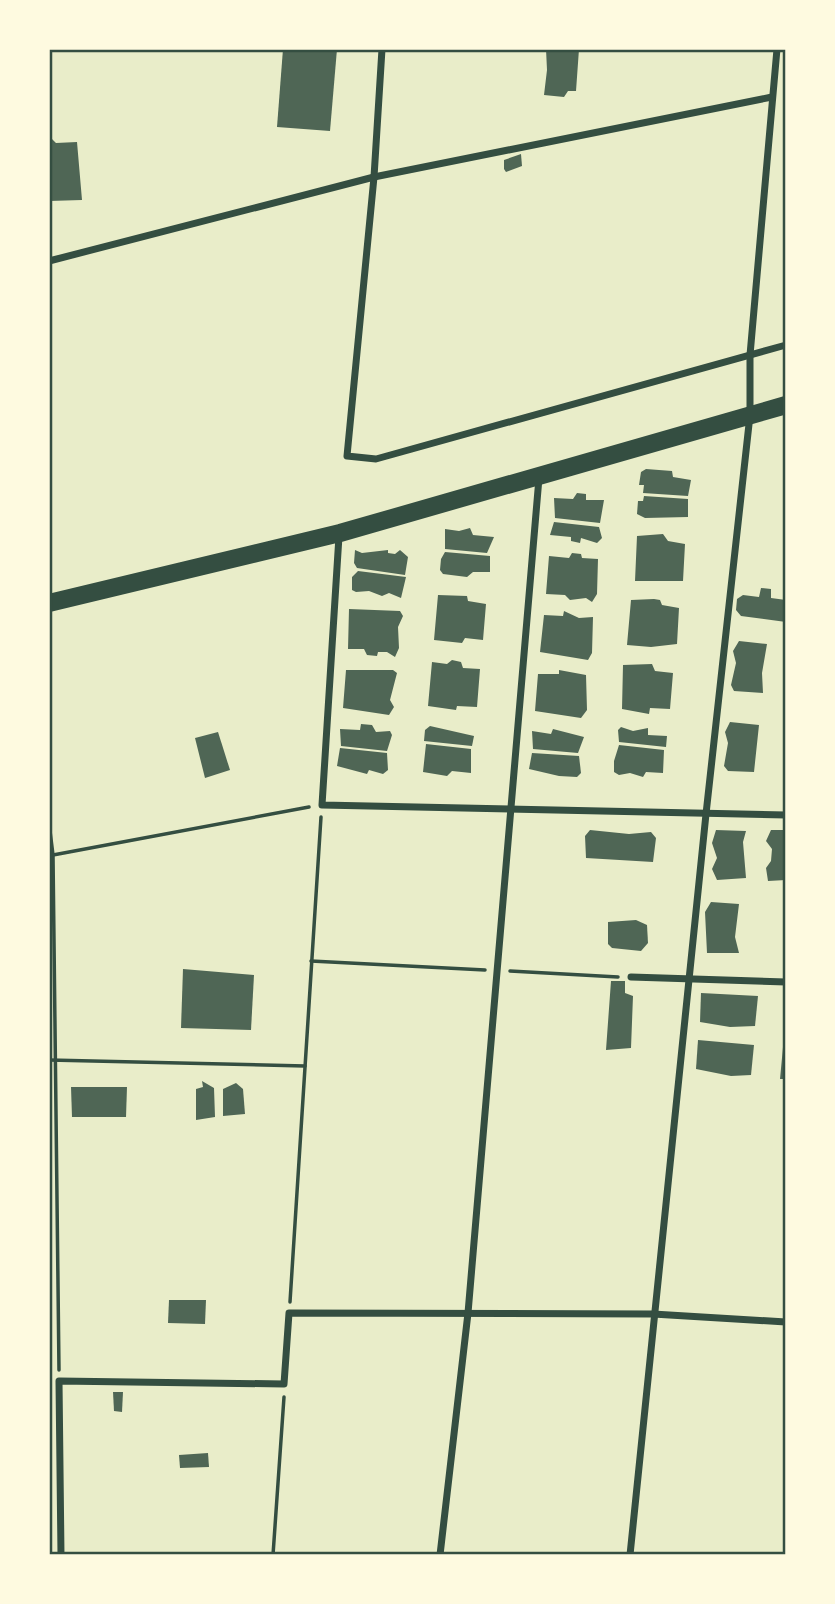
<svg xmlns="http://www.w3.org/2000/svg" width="835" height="1604" font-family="'Work Sans',sans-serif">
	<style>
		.building { fill: #4f6655 }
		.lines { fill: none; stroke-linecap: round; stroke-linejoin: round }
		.path { stroke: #344e41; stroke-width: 3.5 }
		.minor { stroke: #344e41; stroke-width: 7 }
		.primary { stroke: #344e41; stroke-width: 18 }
		.neatline { fill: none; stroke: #344e41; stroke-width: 2.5 }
	</style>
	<rect width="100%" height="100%" fill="#e9edc9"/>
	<!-- building -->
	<g class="building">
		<polygon points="283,49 337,49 330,131 277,127"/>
		<polygon points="546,49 579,49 576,91 568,91 564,97 544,95 547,70"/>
		<polygon points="49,136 56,143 77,142 82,200 49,201"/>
		<polygon points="521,154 522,166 506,172 504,169 504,160"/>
		<polygon points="646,469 672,471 673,477 691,480 688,496 643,493 644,485 639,485 641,472"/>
		<polygon points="577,493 586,494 586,500 604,500 600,523 555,518 554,498 573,499"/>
		<polygon points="644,496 688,499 688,517 645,518 637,514 638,501 643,501"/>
		<polygon points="554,522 599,527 602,538 597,543 581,538 580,543 571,541 571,537 550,535"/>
		<polygon points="470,528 473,535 494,537 487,553 445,549 445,529 459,531"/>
		<polygon points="663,534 668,541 685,544 683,581 635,581 637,536"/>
		<polygon points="355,550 362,553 388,550 388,553 395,554 400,550 408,557 405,575 357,568 354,563"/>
		<polygon points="445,552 490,556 490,572 473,572 467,577 443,574 440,570 441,559"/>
		<polygon points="572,553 581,554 582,558 598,559 597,594 592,602 586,598 570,600 565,595 546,594 549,556 569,558"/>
		<polygon points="358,571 406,577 401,598 389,593 382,596 369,591 356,592 352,590 352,577"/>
		<polygon points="761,588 771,589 771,598 786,600 786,622 741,616 736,610 737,599 743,595 759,597"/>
		<polygon points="438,595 467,596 468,601 486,604 483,640 465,638 462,643 434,640"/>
		<polygon points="654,599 660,600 662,605 679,608 677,644 651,647 627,645 631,600"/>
		<polygon points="349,609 400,611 403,616 398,627 399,648 395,657 387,652 378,652 377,656 367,655 364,649 348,649"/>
		<polygon points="564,611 579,618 593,617 592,653 588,660 540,652 544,615 563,616"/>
		<polygon points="739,641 767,644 762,673 763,693 734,691 731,685 736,663 733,651"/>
		<polygon points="452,660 461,662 463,668 480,669 477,707 457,706 456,710 428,706 432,662 447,664"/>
		<polygon points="652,664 655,671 673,673 670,709 650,708 649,714 622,709 623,665"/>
		<polygon points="346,670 393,670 397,673 390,700 394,707 389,715 343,708"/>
		<polygon points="559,670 586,675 587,710 581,718 535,711 538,674 559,674"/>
		<polygon points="730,722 759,725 754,772 728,771 724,766 728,743 725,732"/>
		<polygon points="361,724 372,725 376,732 390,731 392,735 387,751 341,746 340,729 360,730"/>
		<polygon points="430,726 474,736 472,746 424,741 425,730"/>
		<polygon points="621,727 633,731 648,728 648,735 667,736 666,747 619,742 618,730"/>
		<polygon points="553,729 584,737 578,753 533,749 532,731 551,734"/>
		<polygon points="218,732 230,770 205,778 195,738"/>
		<polygon points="426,744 471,749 471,773 452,771 447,776 423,772"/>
		<polygon points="619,745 664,750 663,773 646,772 643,777 630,773 619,775 614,772 614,761"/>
		<polygon points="340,748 387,753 388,770 383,774 369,770 367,774 337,766"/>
		<polygon points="532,753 579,756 581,773 577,777 559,776 529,769"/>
		<polygon points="590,830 629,834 651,832 656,838 653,862 586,858 585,836"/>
		<polygon points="716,830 746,831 743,842 746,878 717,880 712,869 717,858 712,843"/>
		<polygon points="771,830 786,830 786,880 768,881 766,868 771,861 772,849 766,841"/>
		<polygon points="711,902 739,904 735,937 739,953 707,953 705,912"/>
		<polygon points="636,920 647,925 648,943 641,951 612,948 608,944 608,922"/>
		<polygon points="183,969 254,975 251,1030 181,1028"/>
		<polygon points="611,981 625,981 625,993 633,996 631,1048 606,1050"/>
		<polygon points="701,993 758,996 755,1026 730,1027 700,1022"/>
		<polygon points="698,1040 754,1045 751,1075 731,1076 696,1069"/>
		<polygon points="783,1047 786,1047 786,1079 780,1079"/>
		<polygon points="202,1081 214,1088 215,1117 196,1120 196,1089 203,1087"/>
		<polygon points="236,1083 243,1089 245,1114 223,1116 223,1089"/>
		<polygon points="71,1087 127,1087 126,1117 72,1117"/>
		<polygon points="169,1300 206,1300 205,1324 168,1323"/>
		<polygon points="113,1392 123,1392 122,1412 114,1411"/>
		<polygon points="208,1453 209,1467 180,1468 179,1455"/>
	</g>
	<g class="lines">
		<!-- path -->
		<g class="path">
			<polyline points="49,823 53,855 59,1370"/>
			<polyline points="53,855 309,807"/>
			<polyline points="311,961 485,970"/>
			<polyline points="510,971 618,977"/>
			<polyline points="49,1060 305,1066"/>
			<polyline points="290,1302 321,817"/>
			<polyline points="273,1555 284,1397"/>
		</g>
		<!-- minor -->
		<g class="minor">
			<polyline points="382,49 374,177 347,456 376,459 786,345"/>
			<polyline points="49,261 374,177 772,97"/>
			<polyline points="339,536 322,805 786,815"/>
			<polyline points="631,977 786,982"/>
			<polyline points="61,1555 59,1381 284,1384 289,1313 653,1314 786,1322"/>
			<polyline points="440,1555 468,1313 539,478"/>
			<polyline points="630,1555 706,814 750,415 750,355 777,49"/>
		</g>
		<!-- primary -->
		<polyline class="primary" points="49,603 340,533 786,405"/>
	</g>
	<!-- border -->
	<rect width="835" height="1604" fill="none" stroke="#fefae0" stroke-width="102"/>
	<rect x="51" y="51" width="733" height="1502" class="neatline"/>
</svg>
